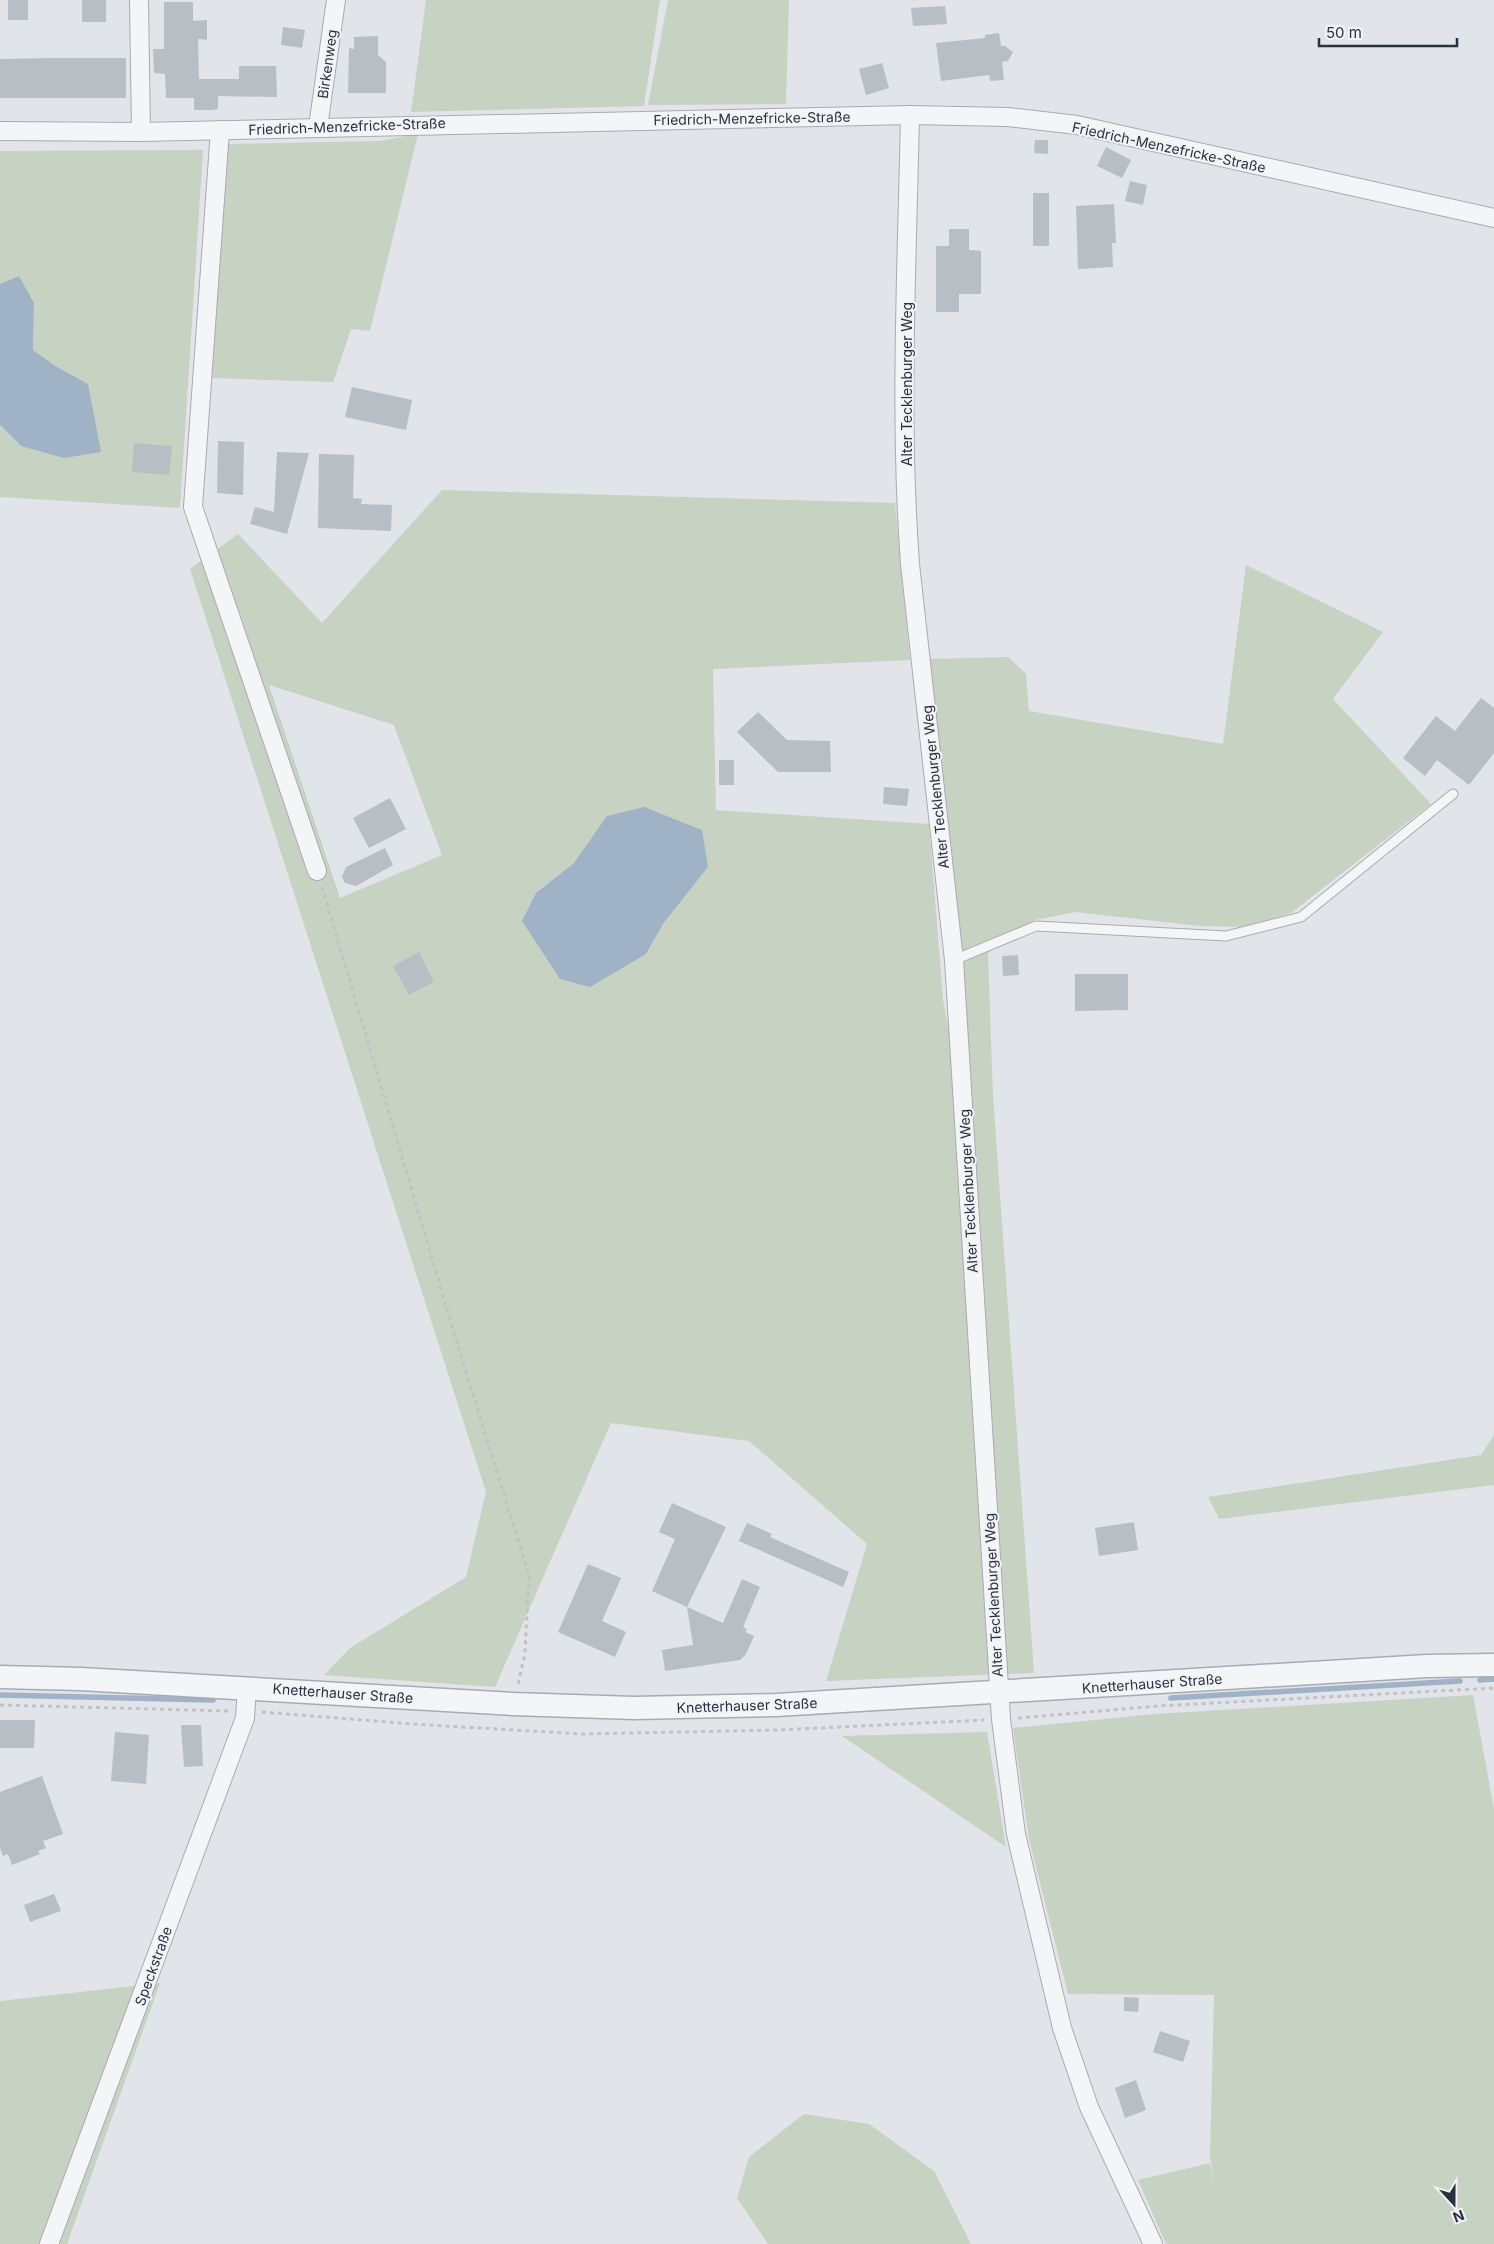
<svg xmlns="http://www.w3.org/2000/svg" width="1494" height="2244" font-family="Inter,sans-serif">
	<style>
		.green { fill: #c7d2c3; fill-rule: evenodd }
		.water { fill: #9fb2c6 }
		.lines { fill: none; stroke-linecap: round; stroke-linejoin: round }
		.stream { stroke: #9fb2c6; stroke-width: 5.5 }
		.building { fill: #b9bec5 }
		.service-casing { stroke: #a7abb3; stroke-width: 11 }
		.minor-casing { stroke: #a7abb3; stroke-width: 20 }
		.tertiary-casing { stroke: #a7abb3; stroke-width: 25 }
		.path { stroke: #c0c2c7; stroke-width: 3; stroke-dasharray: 4 4; stroke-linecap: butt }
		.service { stroke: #f4f5f7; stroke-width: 9 }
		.minor { stroke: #f4f5f7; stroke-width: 18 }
		.tertiary { stroke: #f4f5f7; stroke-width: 22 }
		.labels { text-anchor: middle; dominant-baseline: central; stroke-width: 4; stroke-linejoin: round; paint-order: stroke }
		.street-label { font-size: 14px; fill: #2b323f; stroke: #f1f3f6 }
	</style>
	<rect width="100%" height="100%" fill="#e1e4e9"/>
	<!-- green -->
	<g class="green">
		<polygon points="426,0 660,0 644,106 411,112"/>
		<polygon points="668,0 789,0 786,104 648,105"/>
		<polygon points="418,134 370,331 351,329 333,382 212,378 228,144 380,141"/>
		<polygon points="203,150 180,508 0,497 0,425 21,446 57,367 33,350 34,303 19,277 0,284 0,151"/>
		<path d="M442 490 895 503 910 660 713 669 716 810 929 824 943 999 950 1038 929 659 1008 657 1026 674 1029 711 1223 744 1246 565 1383 632 1333 699 1431 804 1291 913 1243 927 1200 926 1075 912 1035 920 988 952 993 1096 1034 1673 826 1681 867 1544 749 1441 611 1423 495 1687 324 1675 350 1648 466 1577 486 1492 190 569 238 534 322 623ZM269 685 394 725 442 855 340 898ZM574 863 708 867 663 924 646 954 536 893Z"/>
		<polygon points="1494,1435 1494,1485 1219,1519 1208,1497 1481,1455"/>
		<polygon points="1473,1695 1494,1809 1494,2244 1166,2244 1138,2180 1210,2163 1214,2187 1210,2156 1214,1995 1068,1994 1029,1839 1013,1728 1155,1714"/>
		<polygon points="987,1732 1006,1847 842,1736"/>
		<polygon points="160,1983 67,2244 0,2244 0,2001"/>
		<polygon points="804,2114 869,2124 934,2171 971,2244 768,2244 737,2198 749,2157"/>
	</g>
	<!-- water -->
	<g class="water">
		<polygon points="19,276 34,303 33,350 57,367 88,384 101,452 64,458 21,446 0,425 0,284"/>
		<polygon points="644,807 702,830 708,867 663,924 646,954 590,987 560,979 522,921 536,893 574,863 607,816"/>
	</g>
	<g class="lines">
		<!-- stream -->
		<g class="stream">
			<polyline points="1480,1680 1494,1679"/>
			<polyline points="0,1695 213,1700"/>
			<polyline points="1171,1698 1460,1681"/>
		</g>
	</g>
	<!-- building -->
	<g class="building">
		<rect x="8" y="0" width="20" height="20"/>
		<rect x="82" y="0" width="24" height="22"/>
		<polygon points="164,2 193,2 193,21 207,20 207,40 198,39 199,79 239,79 239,66 276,66 277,97 218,96 218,109 211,110 194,110 194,98 166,98 165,74 154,73 153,49 164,49"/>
		<polygon points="945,6 947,24 913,26 911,8"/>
		<polygon points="283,27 305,30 302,48 281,45"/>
		<polygon points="999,33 1001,46 1005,46 1013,52 1008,61 1002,62 1004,80 990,81 989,75 941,81 936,43 985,38 985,35"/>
		<polygon points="378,36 378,55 386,62 386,93 348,93 349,48 354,49 354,37"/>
		<polygon points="51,58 126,58 126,98 0,98 0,59"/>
		<polygon points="882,63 889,88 866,95 859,69"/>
		<polygon points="1035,140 1048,140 1048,154 1034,153"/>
		<polygon points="1106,147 1131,160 1122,178 1097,166"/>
		<polygon points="1130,181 1147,185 1143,205 1125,201"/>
		<rect x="1033" y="193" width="16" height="53"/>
		<polygon points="1114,204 1116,243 1112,243 1113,267 1078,269 1076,206"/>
		<polygon points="949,229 969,229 969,250 981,251 981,294 959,294 959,312 936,312 936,246 949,246"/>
		<polygon points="352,387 412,400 406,430 345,417"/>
		<polygon points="218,441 244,442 243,495 217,493"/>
		<polygon points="134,443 172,446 169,475 132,472"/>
		<polygon points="277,452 309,453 287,534 250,524 255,507 274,512"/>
		<polygon points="319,454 354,455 353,498 362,499 361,504 392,505 391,531 318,528"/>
		<polygon points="1481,698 1494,708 1494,753 1469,785 1437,760 1425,776 1403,758 1436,716 1455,731"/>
		<polygon points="758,712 787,740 830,741 831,772 778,772 737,732"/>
		<rect x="719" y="760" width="15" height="25"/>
		<polygon points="884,787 909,789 907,806 883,804"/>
		<polygon points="390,798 406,829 369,848 353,818"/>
		<polygon points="385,848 393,865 356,886 345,883 342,877 346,867"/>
		<polygon points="419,952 434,982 409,995 393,966"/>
		<polygon points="1018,955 1019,975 1003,976 1002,956"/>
		<polygon points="1075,974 1128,974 1128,1010 1075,1011"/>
		<polygon points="672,1503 726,1527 687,1607 652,1591 675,1539 659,1532"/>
		<polygon points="1134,1522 1138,1550 1099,1556 1095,1528"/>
		<polygon points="747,1523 772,1534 770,1537 849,1572 843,1587 739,1541"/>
		<polygon points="588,1564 621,1578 602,1621 626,1632 615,1657 558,1632"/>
		<polygon points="742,1579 760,1587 743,1627 747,1629 745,1632 754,1636 746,1654 740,1660 665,1671 662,1650 693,1645 687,1607 723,1623"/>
		<polygon points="0,1720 35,1720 34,1748 0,1748"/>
		<polygon points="181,1725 201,1725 203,1766 184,1767"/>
		<polygon points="115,1732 149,1735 146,1784 111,1781"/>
		<polygon points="42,1776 63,1834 43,1841 46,1848 38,1851 40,1854 12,1865 8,1854 3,1856 0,1848 0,1792"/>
		<polygon points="54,1894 61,1911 30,1922 24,1905"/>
		<polygon points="1124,1997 1139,1998 1138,2012 1124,2011"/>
		<polygon points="1160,2031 1190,2041 1183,2062 1153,2052"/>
		<polygon points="1136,2080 1146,2110 1125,2118 1115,2088"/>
	</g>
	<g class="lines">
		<!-- service casing -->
		<g class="service-casing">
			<polyline id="service" points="954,960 1036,926 1226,936 1301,917 1453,794"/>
		</g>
		<!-- minor casing -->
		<g class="minor-casing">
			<g id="minor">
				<polyline points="139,0 141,132"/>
				<path d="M910 115C907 264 899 415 910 564L954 960 1001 1719 1016 1834 1062 2028 1089 2107 1153 2244"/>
				<polyline points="318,127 336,0"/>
				<polyline points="220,130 193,507 317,871"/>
				<polyline points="0,131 141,132 910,115 1008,117 1077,125 1494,218"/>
				<polyline points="49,2244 245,1718 247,1687"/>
			</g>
		</g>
		<!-- tertiary casing -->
		<g class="tertiary-casing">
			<polyline id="tertiary" points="0,1677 81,1679 513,1704 634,1708 776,1705 1427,1666 1494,1665"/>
		</g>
		<!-- path -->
		<g class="path">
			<polyline points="322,887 458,1346 529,1575 525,1653 518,1685"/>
			<polyline points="0,1705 228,1711"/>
			<polyline points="262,1712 412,1724 582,1734 778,1730 984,1720"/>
			<polyline points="1018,1718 1158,1706 1494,1688"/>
		</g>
		<!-- service -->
		<use href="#service" class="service"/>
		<!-- minor -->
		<use href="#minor" class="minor"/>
		<!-- tertiary -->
		<use href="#tertiary" class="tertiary"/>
	</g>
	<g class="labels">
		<!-- street labels -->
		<g class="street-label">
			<text transform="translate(327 64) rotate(-82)">Birkenweg</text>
			<text transform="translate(752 118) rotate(-1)">Friedrich-Menzefricke-Straße</text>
			<text transform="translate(347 126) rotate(-2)">Friedrich-Menzefricke-Straße</text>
			<text transform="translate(1169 147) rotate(12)">Friedrich-Menzefricke-Straße</text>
			<text transform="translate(906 384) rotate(-90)">Alter Tecklenburger Weg</text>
			<text transform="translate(935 787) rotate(-96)">Alter Tecklenburger Weg</text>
			<text transform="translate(968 1191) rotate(-93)">Alter Tecklenburger Weg</text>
			<text transform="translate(993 1595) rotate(-93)">Alter Tecklenburger Weg</text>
			<text transform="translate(1152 1683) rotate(-4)">Knetterhauser Straße</text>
			<text transform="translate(343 1693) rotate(4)">Knetterhauser Straße</text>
			<text transform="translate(747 1705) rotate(-2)">Knetterhauser Straße</text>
			<text transform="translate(153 1966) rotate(-70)">Speckstraße</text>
		</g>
	</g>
	<!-- north arrow -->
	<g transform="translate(1454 2204) rotate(159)" stroke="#f1f3f6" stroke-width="4" paint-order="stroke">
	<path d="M0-4L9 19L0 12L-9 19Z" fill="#2b323f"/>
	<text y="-8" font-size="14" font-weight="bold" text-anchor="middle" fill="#2b323f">N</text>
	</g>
	<!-- scale -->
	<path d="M1319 38v8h138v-8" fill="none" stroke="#2b323f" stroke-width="2.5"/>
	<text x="1326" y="38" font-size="15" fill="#2b323f" stroke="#f1f3f6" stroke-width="4" paint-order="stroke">50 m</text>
</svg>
